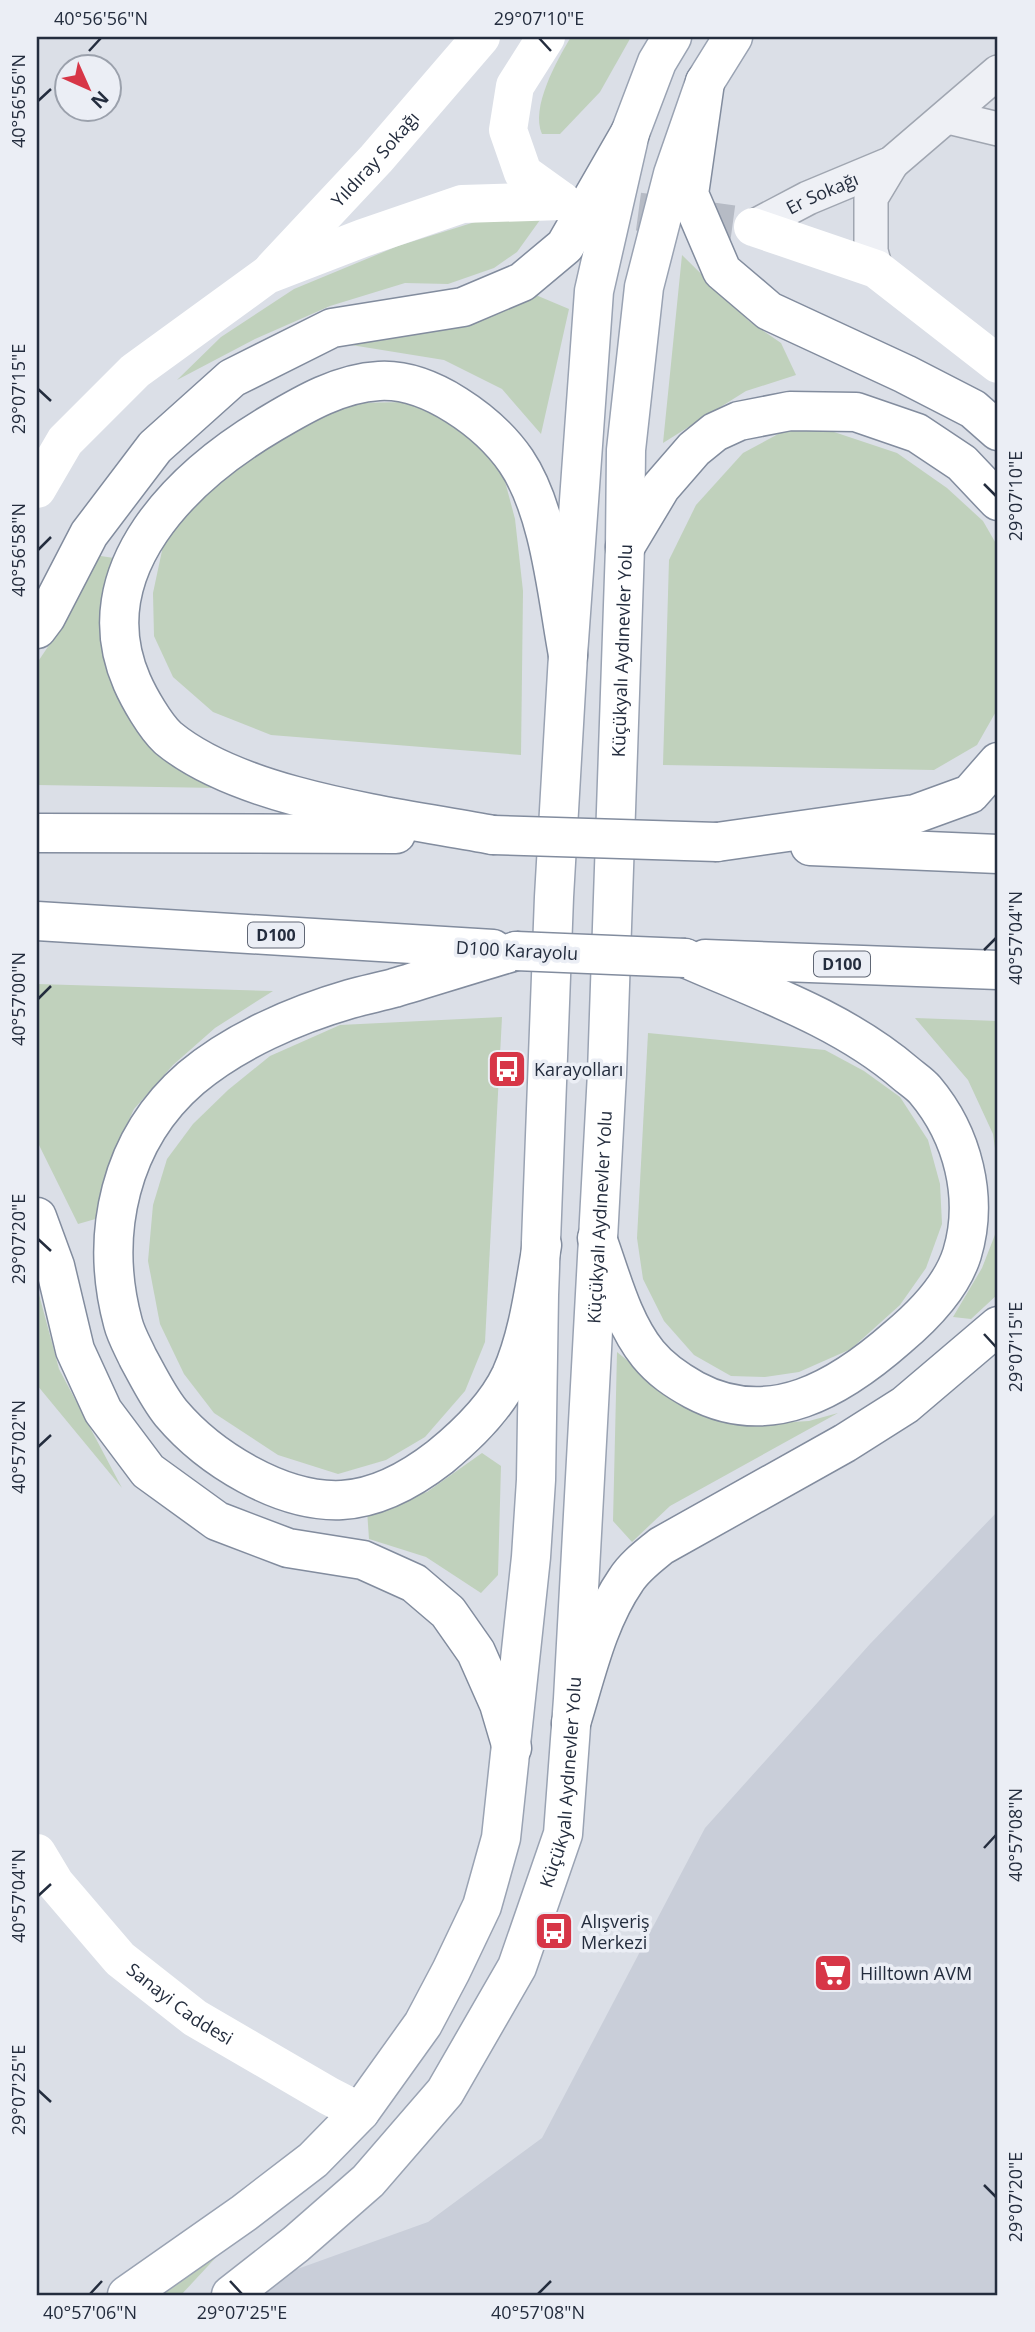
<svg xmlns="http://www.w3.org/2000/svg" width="1035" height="2332" font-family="'Open Sans',sans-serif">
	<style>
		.built { fill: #c9ced9 }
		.green { fill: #c0d1bc }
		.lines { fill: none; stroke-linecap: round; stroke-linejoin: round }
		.secondary-tunnel { stroke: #b6bbc5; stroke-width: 38; stroke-dasharray: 38 19; stroke-linecap: butt }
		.minor-casing { stroke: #a0a6b1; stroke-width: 36 }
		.primary-casing { stroke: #9aa3b3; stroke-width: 41 }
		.trunk-casing { stroke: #828c9e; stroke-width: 41 }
		.minor { stroke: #eef0f5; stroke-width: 33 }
		.secondary { stroke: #fff; stroke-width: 38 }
		.primary { stroke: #fff; stroke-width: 38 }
		.trunk { stroke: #fff; stroke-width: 38 }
		.trunk-bridge-casing { stroke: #828c9e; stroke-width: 41; stroke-linecap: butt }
		.trunk-bridge { stroke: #fff; stroke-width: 38 }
		.ticks { fill: none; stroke: #242d3e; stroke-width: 2.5 }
		.labels { text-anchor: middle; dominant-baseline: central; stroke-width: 7; stroke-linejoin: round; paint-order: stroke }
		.shield { fill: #ebeef5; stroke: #606775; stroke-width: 2 }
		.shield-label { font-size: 16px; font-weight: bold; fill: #242d3e }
		.street-label { font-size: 18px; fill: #242d3e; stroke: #ebeef5 }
		.poi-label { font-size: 18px; fill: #242d3e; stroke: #ebeef5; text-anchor: start }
		.neatline { fill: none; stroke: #242d3e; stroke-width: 2.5 }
		.ticks-label { font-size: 18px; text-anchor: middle; fill: #242d3e }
	</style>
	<rect width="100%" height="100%" fill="#dbdfe7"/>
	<!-- built -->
	<polygon class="built" points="998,1511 998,2295 264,2295 289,2272 428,2222 542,2138 705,1828 870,1644"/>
	<!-- green -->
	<g class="green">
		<path d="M571 37H631L600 92 560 134H542C530 108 557 60 571 37Z"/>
		<polygon points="545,213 517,252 494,268 448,284 405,283 330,306 255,339 177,380 221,337 294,289 398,246 475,222"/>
		<polygon points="682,255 749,321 781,343 796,375 746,391 663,443"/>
		<polygon points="531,293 569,309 541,434 502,389 444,360 345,344"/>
		<polygon points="406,402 466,430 502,470 515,519 523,591 521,755 271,735 213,712 173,677 154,636 153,593 163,546 208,484 268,442 355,403"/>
		<polygon points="793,426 831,431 897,453 947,488 983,521 998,547 998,708 977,745 934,770 663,765 669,560 696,505 743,453"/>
		<polygon points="94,555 114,558 106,617 219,788 37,785 37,663 62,626"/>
		<polygon points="37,984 273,991 215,1028 173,1065 134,1109 113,1154 99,1218 78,1224 37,1141"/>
		<polygon points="502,1017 485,1342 465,1391 425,1437 386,1460 338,1474 278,1455 214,1413 184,1374 160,1324 148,1261 153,1205 167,1159 193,1124 228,1090 270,1056 340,1025"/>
		<polygon points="915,1018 998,1021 998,1169 993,1134 968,1080"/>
		<polygon points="648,1033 825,1050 864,1071 900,1097 928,1140 940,1184 942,1224 926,1268 900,1305 851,1349 799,1372 765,1377 731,1376 694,1355 664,1321 643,1279 637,1238"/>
		<polygon points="998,1227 998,1294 971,1319 953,1317 982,1268"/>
		<polygon points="37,1287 59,1369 122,1488 37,1385"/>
		<polygon points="617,1352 675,1399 757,1424 809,1421 838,1413 670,1506 632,1542 613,1521"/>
		<polygon points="482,1453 501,1466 498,1575 481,1593 426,1557 369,1539 367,1510 427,1492"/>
		<polygon points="220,2253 181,2295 161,2295"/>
	</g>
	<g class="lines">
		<!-- secondary-tunnel -->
		<polyline class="secondary-tunnel" points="582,204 753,227"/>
		<!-- minor casing -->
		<g class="minor-casing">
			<g id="minor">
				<polyline points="948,117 998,129"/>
				<path id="s1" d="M753 227 808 198 892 163 998 72"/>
				<polyline points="876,269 871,251 871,198 892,163"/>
			</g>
		</g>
		<!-- primary casing -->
		<g class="primary-casing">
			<g id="primary">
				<polyline points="127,2295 244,2213 313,2160 360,2112 423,2024 451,1971 482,1906 501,1838 531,1557 536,1480 539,1295 554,897 568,655 594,291 630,133 657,62 672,37"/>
				<path id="s4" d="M231 2295 296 2244 368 2181 445 2092 517 1967 563 1834 573 1699 607 1073 625 547 626 450 644 287 673 174 705 82 733 37"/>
			</g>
		</g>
		<!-- trunk casing -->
		<g class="trunk-casing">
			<g id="trunk">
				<polyline points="705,82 689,194 722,271 769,311 905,374 973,409 998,431"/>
				<polyline points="625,547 661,487 694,449 715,432 739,421 790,411 856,412 917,433 962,463 998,501"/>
				<polyline points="37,629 46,617 89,534 155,447 232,378 332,328 463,307 522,282 565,246 630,133"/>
				<polyline points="37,833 396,834"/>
				<path d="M493 835C398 817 243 800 168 738 155 726 139 698 132 682 83 570 184 475 272 423 304 404 340 383 379 381 429 378 489 422 516 461 550 511 557 596 568 655"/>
				<polyline points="717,842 915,814 970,794 998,762"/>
				<polyline points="810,846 998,854"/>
				<polyline points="37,921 493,949"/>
				<path d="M516 951C475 963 434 976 394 988 379 992 364 995 350 999 295 1015 235 1041 191 1078 120 1139 99 1234 123 1323 126 1335 133 1347 138 1358 148 1376 158 1397 171 1413 209 1458 281 1503 342 1500 378 1498 413 1478 440 1457 467 1435 496 1407 511 1375 529 1334 534 1289 542 1245"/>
				<polyline points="705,959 998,970"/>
				<polyline points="37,1217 55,1266 75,1350 103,1411 148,1471 217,1521 288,1548 363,1560 414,1583 448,1612 476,1652 499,1704 512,1748"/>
				<path d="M597 1238C611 1276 622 1322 648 1354 661 1370 676 1380 694 1390 770 1431 840 1388 898 1337 923 1316 952 1286 962 1254 979 1198 963 1135 925 1090 920 1084 912 1079 905 1073 842 1019 760 991 685 958"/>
				<path d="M571 1723C586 1675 597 1622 626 1580 635 1566 649 1556 661 1546L845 1443 905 1405 998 1326"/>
			</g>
		</g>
		<!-- minor -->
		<use href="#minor" class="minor"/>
		<!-- secondary -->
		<g class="secondary">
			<polyline points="546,37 515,86 508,130 523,173 562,201"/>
			<polyline points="753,227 876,269 998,364"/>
			<path id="s2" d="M273 269 376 159 481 37"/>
			<polyline points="37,489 65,441 135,371 267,275 363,238 462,204 562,201"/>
			<path id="s3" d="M37 1853 55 1883 120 1959 195 2018 329 2096 360 2112"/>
		</g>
		<!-- primary -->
		<use href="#primary" class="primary"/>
		<!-- trunk -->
		<use href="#trunk" class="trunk"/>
		<!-- trunk-bridge casing -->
		<g class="trunk-bridge-casing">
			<g id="trunk-bridge">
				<polyline points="493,835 717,842"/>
				<polyline points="516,951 685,958"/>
			</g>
		</g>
		<!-- trunk-bridge -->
		<use href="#trunk-bridge" class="trunk-bridge"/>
	</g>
	<!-- ticks -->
	<path class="ticks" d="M539 38 551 51M89 51 101 38M38 101 51 89M38 389 51 401M984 484 996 496M38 550 51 537M984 950 996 938M38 999 51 986M38 1239 51 1251M984 1334 996 1347M38 1447 51 1435M984 1848 996 1835M38 1896 51 1884M38 2090 51 2102M984 2185 996 2197M230 2281 242 2294M90 2294 102 2281M538 2294 551 2281"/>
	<!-- icons -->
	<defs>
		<g id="bus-square" transform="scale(2.0125)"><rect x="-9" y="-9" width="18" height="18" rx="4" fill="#d73647" stroke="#ebeef5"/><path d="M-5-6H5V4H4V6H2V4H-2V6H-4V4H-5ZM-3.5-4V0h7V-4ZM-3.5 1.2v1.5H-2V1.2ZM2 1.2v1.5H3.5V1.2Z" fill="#fff"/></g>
		<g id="supermarket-square" transform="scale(2.0125)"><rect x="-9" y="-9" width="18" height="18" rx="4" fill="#d73647" stroke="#ebeef5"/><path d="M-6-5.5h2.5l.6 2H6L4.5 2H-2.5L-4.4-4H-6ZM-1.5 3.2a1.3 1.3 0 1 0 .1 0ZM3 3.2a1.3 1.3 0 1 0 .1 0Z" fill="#fff"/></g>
	</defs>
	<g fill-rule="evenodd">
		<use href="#bus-square" x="507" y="1069"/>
		<use href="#bus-square" x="554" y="1931"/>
		<use href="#supermarket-square" x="833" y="1973"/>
	</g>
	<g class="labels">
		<!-- shield labels -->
		<g class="shield">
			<rect x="248" y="922.5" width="56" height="25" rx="5"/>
			<rect x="814" y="951.5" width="56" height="25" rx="5"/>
		</g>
		<g class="shield-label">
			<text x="276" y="935">D100</text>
			<text x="842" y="964">D100</text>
		</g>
		<!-- street labels -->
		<g class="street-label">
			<text stroke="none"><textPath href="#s2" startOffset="150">Yıldıray Sokağı</textPath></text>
			<text stroke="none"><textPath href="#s1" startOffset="77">Er Sokağı</textPath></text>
			<text stroke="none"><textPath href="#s4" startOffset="1766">Küçükyalı Aydınevler Yolu</textPath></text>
			<text transform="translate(517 950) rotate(3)">D100 Karayolu</text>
			<text stroke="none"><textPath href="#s4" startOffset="1199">Küçükyalı Aydınevler Yolu</textPath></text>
			<text stroke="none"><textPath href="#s4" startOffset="632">Küçükyalı Aydınevler Yolu</textPath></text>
			<text stroke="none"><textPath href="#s3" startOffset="210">Sanayi Caddesi</textPath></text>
		</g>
		<!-- poi labels -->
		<g class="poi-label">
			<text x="534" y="1069">Karayolları</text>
			<text x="581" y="1921">Alışveriş<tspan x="581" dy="21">Merkezi</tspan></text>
			<text x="860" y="1973">Hilltown AVM</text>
		</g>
	</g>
	<!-- border -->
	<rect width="1035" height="2332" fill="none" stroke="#ebeef5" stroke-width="77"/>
	<!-- north arrow -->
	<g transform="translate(88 88) rotate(135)"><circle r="33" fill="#ebeef5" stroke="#9ba1ac" stroke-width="2"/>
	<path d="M0-5L12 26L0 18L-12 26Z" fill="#d73647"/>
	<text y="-10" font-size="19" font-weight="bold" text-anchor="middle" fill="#242d3e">N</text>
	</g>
	<rect x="38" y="38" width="958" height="2256" class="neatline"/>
	<g class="ticks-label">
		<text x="101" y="25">40°56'56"N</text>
		<text x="539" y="25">29°07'10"E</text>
		<text transform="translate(19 101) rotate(-90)" y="6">40°56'56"N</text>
		<text transform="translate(19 389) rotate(-90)" y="6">29°07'15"E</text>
		<text transform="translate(1016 496) rotate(-90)" y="6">29°07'10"E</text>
		<text transform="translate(19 550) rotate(-90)" y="6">40°56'58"N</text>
		<text transform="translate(1016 938) rotate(-90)" y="6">40°57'04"N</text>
		<text transform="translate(19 999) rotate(-90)" y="6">40°57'00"N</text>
		<text transform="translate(19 1239) rotate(-90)" y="6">29°07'20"E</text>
		<text transform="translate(1016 1347) rotate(-90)" y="6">29°07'15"E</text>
		<text transform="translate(19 1447) rotate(-90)" y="6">40°57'02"N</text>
		<text transform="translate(1016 1835) rotate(-90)" y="6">40°57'08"N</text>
		<text transform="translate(19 1896) rotate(-90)" y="6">40°57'04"N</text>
		<text transform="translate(19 2090) rotate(-90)" y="6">29°07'25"E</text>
		<text transform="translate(1016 2197) rotate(-90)" y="6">29°07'20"E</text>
		<text x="90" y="2319">40°57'06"N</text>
		<text x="242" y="2319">29°07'25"E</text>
		<text x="538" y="2319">40°57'08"N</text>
	</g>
</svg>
